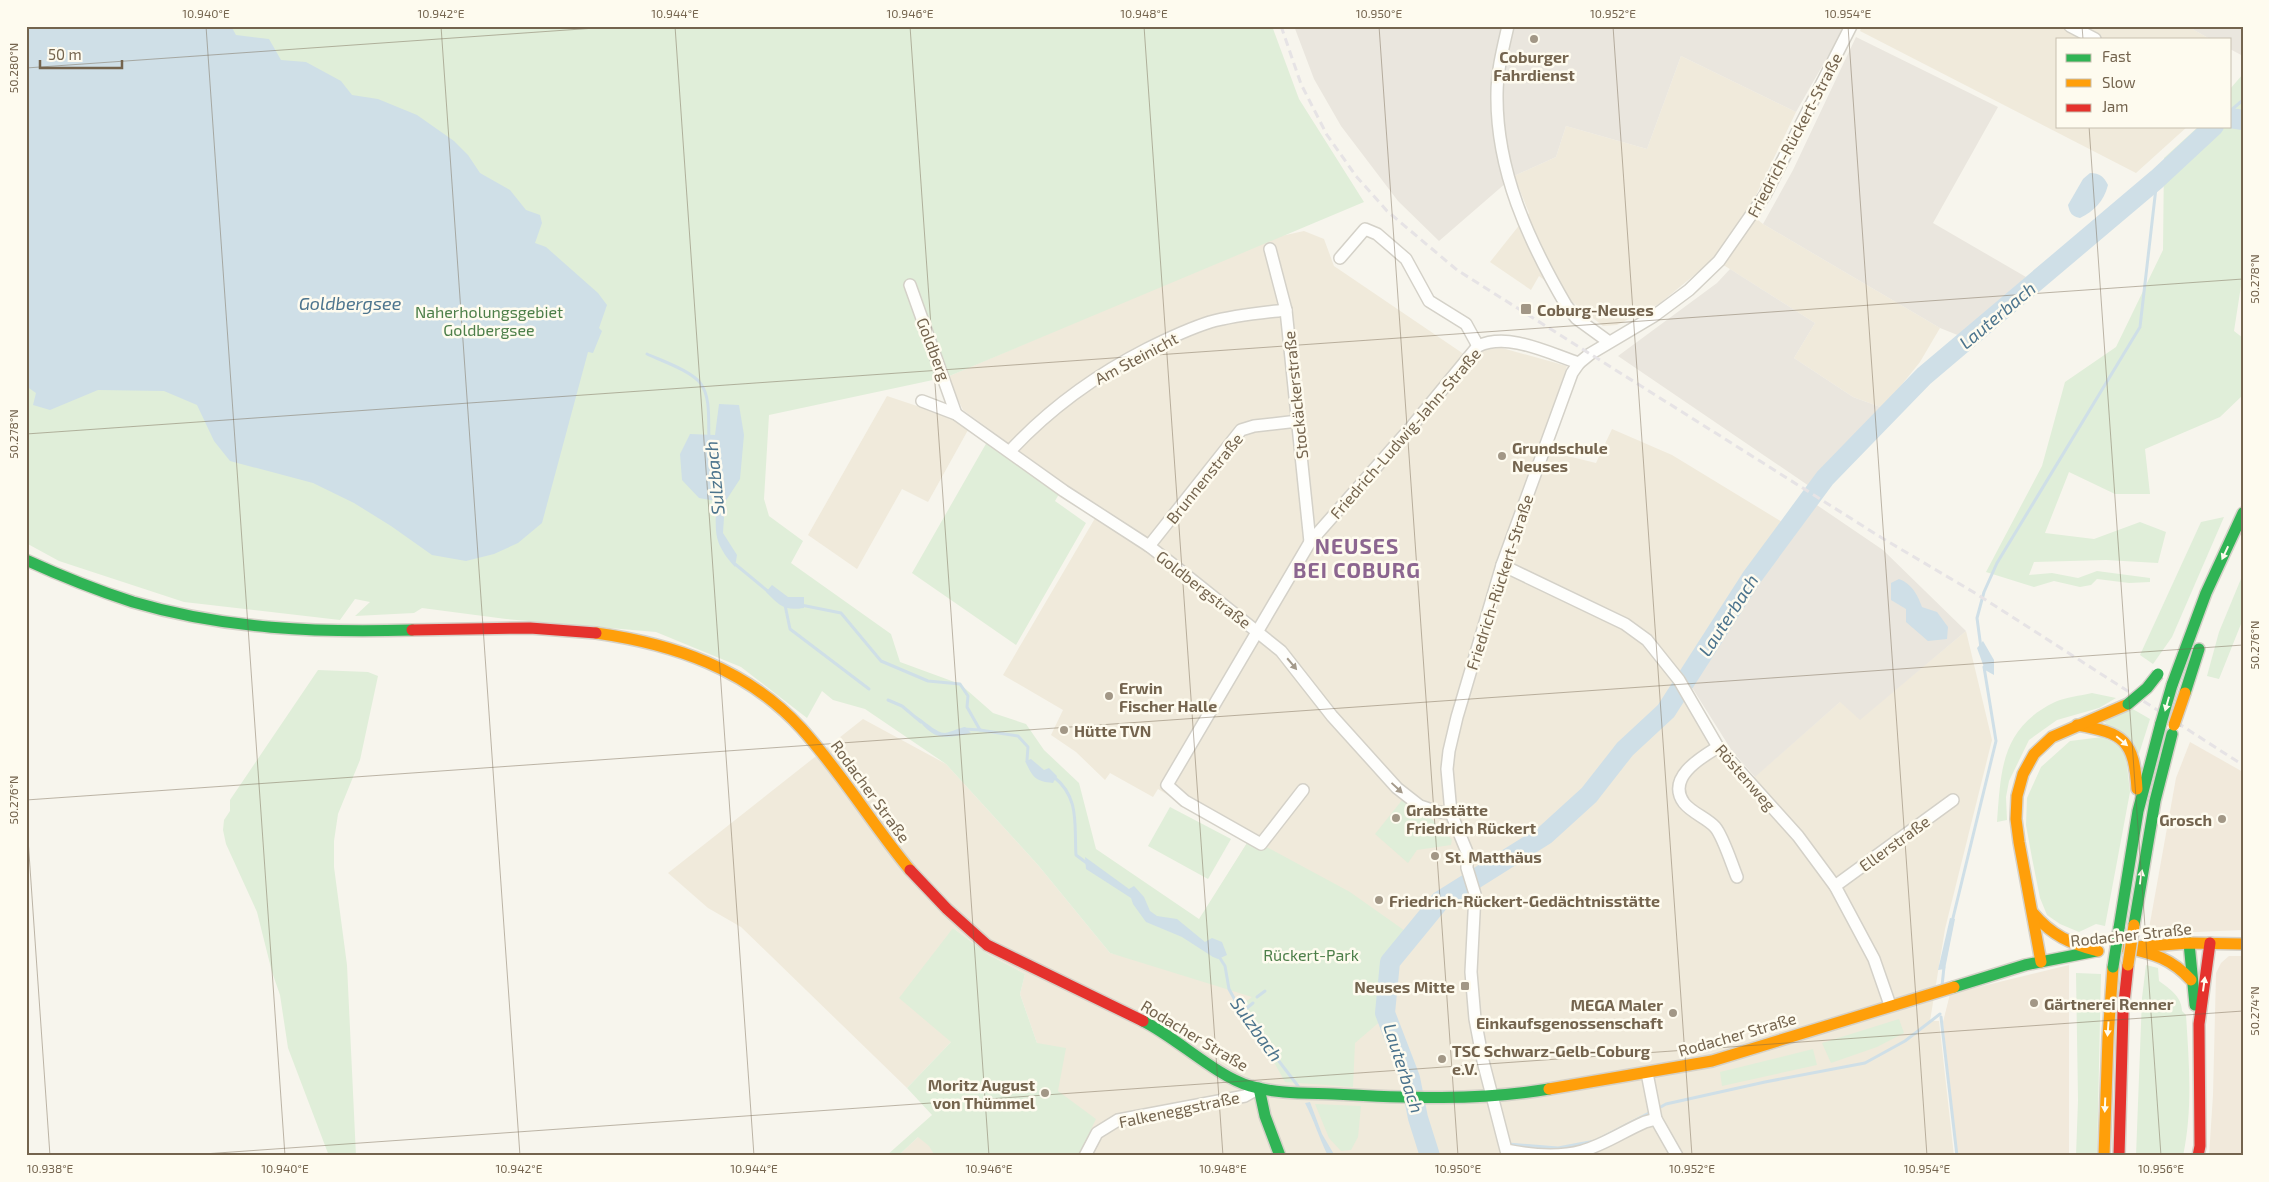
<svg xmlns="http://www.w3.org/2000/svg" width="2269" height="1182" font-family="'Exo 2',sans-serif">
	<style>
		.residential { fill: #f0eadb }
		.commercial { fill: #f1e9db }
		.industrial { fill: #eae6de }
		.green { fill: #e0eed9 }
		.water { fill: #cfdfe7 }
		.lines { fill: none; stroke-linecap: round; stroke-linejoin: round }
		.stream { stroke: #cfdfe7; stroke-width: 3 }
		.river { stroke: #cfdfe7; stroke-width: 20 }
		.street-casing { stroke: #d4d1c8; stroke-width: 14 }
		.fast-casing { stroke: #d5d1c8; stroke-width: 14 }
		.slow-casing { stroke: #d5d1c8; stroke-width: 14 }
		.jam-casing { stroke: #d5d1c8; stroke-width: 14 }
		.street { stroke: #fefefc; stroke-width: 11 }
		.fast { stroke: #30b455; stroke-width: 11 }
		.slow { stroke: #ff9f0a; stroke-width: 11 }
		.jam { stroke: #e5322d; stroke-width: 11 }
		.rail { stroke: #e6e3e5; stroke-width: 3; stroke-dasharray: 8 5; stroke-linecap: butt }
		.fast-bridge-casing { stroke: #d5d0c8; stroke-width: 14; stroke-linecap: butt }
		.slow-bridge-casing { stroke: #d5d0c8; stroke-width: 14; stroke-linecap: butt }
		.fast-bridge { stroke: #30b455; stroke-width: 11 }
		.slow-bridge { stroke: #ff9f0a; stroke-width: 11 }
		.oneway { fill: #fefbef }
		.oneway2 { fill: #a49a8b }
		.ticks { fill: none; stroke: #74644e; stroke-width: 1; stroke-opacity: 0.45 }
		.poi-dot { fill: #a29786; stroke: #fefbef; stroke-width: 2 }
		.labels { text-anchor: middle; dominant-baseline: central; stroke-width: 5; stroke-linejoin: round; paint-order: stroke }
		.poi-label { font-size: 16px; font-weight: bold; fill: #74644e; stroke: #fefbef; text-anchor: start }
		.street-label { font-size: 16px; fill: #74644e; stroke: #fefbef }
		.park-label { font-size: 16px; fill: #4d7f49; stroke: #fefbef }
		.water-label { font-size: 18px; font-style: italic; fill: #4c748d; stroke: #fefbef }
		.district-label { font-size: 21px; font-weight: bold; letter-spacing: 1px; fill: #8c6690; stroke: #fefbef }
		.neatline { fill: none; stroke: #74644e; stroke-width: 2 }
		.ticks-label { font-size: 12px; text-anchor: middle; fill: #74644e }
	</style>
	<rect width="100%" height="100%" fill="#f7f5ed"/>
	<!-- residential -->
	<g class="residential">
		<polygon points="1862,26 2187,26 2210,39 2058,39 2058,126 2188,126 2136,173 1860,31"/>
		<polygon points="1681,56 1796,112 1748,212 1763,224 1940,328 1920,362 1883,408 1853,397 1794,358 1815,323 1714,259 1659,304 1617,325 1603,326 1539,276 1531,290 1490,262 1529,213 1514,176 1556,157 1566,126 1647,149"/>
		<polygon points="1304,231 1324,239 1334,266 1474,361 1485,349 1502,348 1567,366 1539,449 1596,463 1612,429 1672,455 1787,525 1715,617 1673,682 1704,735 1745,785 1841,701 1860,719 1966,631 1992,740 1945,929 1930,1021 1939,1021 1954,1156 898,1156 918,1137 1037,1043 1020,994 1025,974 989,955 953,928 951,1042 907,1088 741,927 708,908 668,873 863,719 946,764 1038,865 1110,953 1170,967 1247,843 1158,789 1153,797 1110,773 1105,780 1076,752 1051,735 1063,710 1003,675 1101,508 1058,479 963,410 947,377 1272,238"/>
		<polygon points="887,396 947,416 968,430 928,502 902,489 857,569 808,535"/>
	</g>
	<!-- commercial -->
	<g class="commercial">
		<polygon points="2190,742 2243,772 2243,930 2148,934 2176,778"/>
		<polygon points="2229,956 2243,956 2243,1156 2209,1156 2213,1095 2216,973 2221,963"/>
		<polygon points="2069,965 2069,1156 1957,1156 1943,1022 1950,994"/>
	</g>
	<!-- industrial -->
	<g class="industrial">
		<polygon points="1294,26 1845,26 1796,112 1681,56 1647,149 1566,126 1556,157 1514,176 1439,241 1398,201 1341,126 1314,79"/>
		<polygon points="2187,26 2243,26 2243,56 2230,49 2230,39 2210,39"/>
		<polygon points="1856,37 1998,107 1933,223 2026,277 1960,336 1940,328 1763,224 1793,170"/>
		<polygon points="1730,269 1815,323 1794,358 1853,397 1883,408 1812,488 1618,356 1717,283"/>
		<polygon points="1808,499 1883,550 1966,631 1860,720 1840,702 1755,777 1732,751 1681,670 1715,617"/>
	</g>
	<!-- green -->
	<g class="green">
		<polygon points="26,26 1272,26 1299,99 1364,202 947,377 769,415 764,499 769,516 803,541 791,563 891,634 900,662 960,684 993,713 1026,724 1044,750 1079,783 1096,849 1199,919 1247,843 1261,844 1350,892 1408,933 1384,965 1383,1019 1355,1043 1353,1087 1285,1082 1253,1025 1235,1010 1252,997 1110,953 1038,865 946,764 865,709 833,700 822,691 807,718 741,667 656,632 506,619 422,608 414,613 355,616 370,602 355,599 340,620 184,602 59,561 26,543"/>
		<polygon points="2243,74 2243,273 2234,331 2243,338 2243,395 2220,417 2145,449 2150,494 2115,494 2069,472 2045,533 2094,539 2140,522 2166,532 2158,563 2106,560 2034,562 2029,575 2052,573 2078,578 2097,571 2150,578 2150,582 2129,583 2097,579 2091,585 2080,587 2054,581 2034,587 1986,572 2042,466 2065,382 2116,347 2163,250 2164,158 2199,126 2230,126 2230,89"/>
		<polygon points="987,442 1059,494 1055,501 1086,523 1016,645 912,573"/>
		<polygon points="2224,517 2172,637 2153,664 2140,655 2201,522"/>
		<polygon points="2243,574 2243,619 2219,679 2207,676 2219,632"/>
		<polygon points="318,670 368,672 378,676 360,760 338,814 334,841 334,867 347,965 356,1156 329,1156 288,1048 280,995 272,972 257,912 226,844 223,830 224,820 230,811 230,800"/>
		<path d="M2092 693 2116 698 2099 708 2057 720 2029 740 2009 781 2006 797 2007 820 1997 822C2001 770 2001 728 2055 702 2066 697 2080 696 2092 693Z"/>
		<polygon points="2131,708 2150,719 2139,754 2104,722"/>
		<polygon points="2102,737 2125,748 2130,792 2105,926 2096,924 2079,932 2060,924 2047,915 2040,898 2032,858 2026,825 2027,798 2041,767 2070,741"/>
		<polygon points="1403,799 1431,818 1442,832 1452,839 1451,845 1417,850 1408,863 1375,834"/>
		<polygon points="1170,807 1231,839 1208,879 1148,846"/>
		<polygon points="953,928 989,955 1025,974 1020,994 1037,1043 1066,1048 1058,1091 1096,1119 1078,1156 935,1156 929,1146 918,1137 898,1156 886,1156 932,1115 907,1088 951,1042 899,998"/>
		<path d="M2146 965 2158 968 2159 981C2170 989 2182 997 2182 1011L2186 1015C2189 1063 2193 1108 2183 1156H2136L2142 998Z"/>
		<polygon points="2076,973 2101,974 2097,1156 2076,1156 2078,1100"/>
		<polygon points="1899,1019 1904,1033 1877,1047 1831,1063 1822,1043"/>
		<polygon points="1813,1049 1817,1065 1722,1086 1720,1072"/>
		<polygon points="1315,1104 1361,1106 1358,1137 1351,1150 1341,1151 1329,1138"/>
	</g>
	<!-- water -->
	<g class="water">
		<polygon points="26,26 231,26 236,35 269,39 281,60 306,62 341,81 352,95 378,99 417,115 454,141 468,155 480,173 510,190 526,210 540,215 542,223 535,243 546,247 598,293 607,305 599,328 602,331 593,353 588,352 542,523 518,543 494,554 466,561 432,555 391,526 354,503 313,483 230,461 214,441 197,405 164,391 98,390 50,410 33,405 36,393 26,386"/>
		<path d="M2090 173C2100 173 2104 177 2108 185 2104 201 2094 211 2080 218 2071 216 2070 213 2068 205L2083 179Z"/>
		<path d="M719 404 739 405 744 435 740 479 725 502 723 533 737 555 735 567C712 541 716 533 716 501L699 498 682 480 680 454 690 434 715 435Z"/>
		<path d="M1899 579C1912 584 1917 594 1922 607L1937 612 1948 627 1947 639 1928 641 1906 622V609L1891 600V583Z"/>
		<path d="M772 585 788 597H804V608C784 611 780 606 766 592Z"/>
		<polygon points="1983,641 1994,660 1994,675 1985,670 1977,648"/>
		<path d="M916 716C924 720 936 733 945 733 951 732 959 728 965 727L971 733C944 739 933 741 916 716Z"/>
		<path d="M1031 759 1044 770 1049 768 1057 776 1053 783C1034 781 1033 777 1025 761Z"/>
		<polygon points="1085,857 1129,889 1134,886 1144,897 1150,911 1157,916 1177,919 1205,942 1212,938 1222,942 1227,955 1218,959 1213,957 1182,937 1146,922 1133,904 1131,898 1086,869"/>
		<polygon points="1463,882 1465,889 1441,905 1433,903"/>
		<polygon points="1950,918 1955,919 1945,969 1938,970"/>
		<polygon points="1403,1052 1415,1088 1408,1088 1397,1057"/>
		<path d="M1310 1102 1322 1134 1335 1156H1328C1319 1138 1314 1120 1305 1103Z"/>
	</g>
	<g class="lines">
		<!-- stream -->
		<g class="stream">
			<polyline points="2230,111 2243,100"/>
			<path d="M647 354C662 361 692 371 701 384 711 398 708 422 709 438"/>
			<polyline points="735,564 770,593"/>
			<polyline points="785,605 790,629 869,689"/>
			<polyline points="801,605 841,613 881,661 928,681 960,684 968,696 967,707 980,730"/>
			<polyline points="1981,648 1977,618 1984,592 1997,563 2140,327 2157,179"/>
			<polyline points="888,700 902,706 921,722"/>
			<polyline points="964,729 980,730 1018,736 1028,747 1027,760 1029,763"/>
			<path d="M1054 777C1080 798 1074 824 1076 855L1088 864"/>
			<polyline points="1952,922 1996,741 1984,667"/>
			<polyline points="1218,955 1225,966 1229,989 1242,1013 1298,1086"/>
			<polyline points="1942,986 1944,967"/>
			<polyline points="1257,997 1265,991"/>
			<polyline points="1242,1012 1253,1003"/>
			<polyline points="1941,1017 1957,1156"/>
			<polyline points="1657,1109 1666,1104 1765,1082 1865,1063 1905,1041 1940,1014"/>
			<polyline points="1508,1144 1558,1148 1595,1141 1651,1112"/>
		</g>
		<!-- river -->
		<g class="river">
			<polyline points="2230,118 2243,120"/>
			<polyline points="1430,1156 1418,1118 1410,1078 1385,1013 1390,962 1440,901 1545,835 1589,795 1625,749 1666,711 1752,577 1825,478 1924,376 2157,179 2214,126"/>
		</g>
		<!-- street casing -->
		<g class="street-casing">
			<g id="street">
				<path d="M1508 26C1503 48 1497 71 1497 94 1496 170 1528 240 1566 305L1576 318 1609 342"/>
				<polyline points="2070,26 2095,39"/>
				<polyline points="1270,249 1286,310 1310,542"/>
				<polyline points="1340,258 1365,229 1377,234 1406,259 1429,301 1466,324 1478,346"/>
				<polyline points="910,285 956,414"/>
				<polyline points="922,401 956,414 1064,491 1149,546 1171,563 1281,651 1332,716 1397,788 1420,806 1438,812 1451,813"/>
				<path d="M1010 451C1050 408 1094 376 1147 349 1167 339 1188 329 1210 322 1235 315 1260 313 1286 310"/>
				<polyline points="1149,546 1241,430 1254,426 1298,421"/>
				<polyline points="1502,565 1625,624 1647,640 1679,680 1718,747 1798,836 1835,886 1874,959 1890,1005"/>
				<path d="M1718 747C1700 758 1666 778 1684 803 1692 813 1707 818 1715 827 1723 836 1732 865 1737 877"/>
				<path d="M1303 790 1261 844 1185 801 1167 785 1310 542 1408 431 1478 346C1509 332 1548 353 1579 363"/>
				<polyline points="1835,886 1953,800"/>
				<polyline points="1647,1073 1656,1119 1677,1156"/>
				<path d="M1656 1119 1645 1122C1624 1131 1604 1145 1582 1151 1557 1158 1531 1155 1506 1150L1483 1061 1475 1019 1471 972 1475 894 1467 868V852L1451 813 1447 769 1449 751 1457 717 1502 565 1572 373 1579 363 1590 354 1654 316 1689 290 1719 261 1765 195 1851 26"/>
				<polyline points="1085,1156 1097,1133 1118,1120 1245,1096 1259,1088"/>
			</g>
		</g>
		<!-- fast casing -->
		<g class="fast-casing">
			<g id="fast">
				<path d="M26 560C61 576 96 590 133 602 224 629 318 633 412 630"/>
				<polyline points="2172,685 2206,593 2243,513"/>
				<polyline points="2185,693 2199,649"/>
				<polyline points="2134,925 2155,801 2172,734"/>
				<polyline points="2119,928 2138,811 2161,723"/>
				<polyline points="2189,943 2195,1005"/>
				<polyline points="1954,987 2025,965 2096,951"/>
				<path d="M1143 1021C1177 1038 1216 1076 1250 1086 1277 1094 1306 1093 1333 1094 1405 1098 1478 1101 1549 1089"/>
				<polyline points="1259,1088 1265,1116 1280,1156"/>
			</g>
		</g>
		<!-- slow casing -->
		<g class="slow-casing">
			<g id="slow">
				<path d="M596 633C674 644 747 669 801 728 841 772 872 824 910 870"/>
				<path d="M2077 725C2124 733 2134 740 2137 789"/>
				<path d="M2033 913C2051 935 2071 944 2098 951"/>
				<polyline points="2135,947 2189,943 2243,944"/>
				<path d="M2126 948C2153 953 2172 959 2191 980"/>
				<polyline points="2041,962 2019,842 2016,819 2017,796 2023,774 2034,754 2052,737 2128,704"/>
				<polyline points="1549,1089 1712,1061 1954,987"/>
				<polyline points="2104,1156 2108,1037 2113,967"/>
			</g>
		</g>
		<!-- jam casing -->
		<g class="jam-casing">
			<g id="jam">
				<polyline points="412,630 530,628 596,633"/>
				<polyline points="910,870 947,909 987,945 1143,1021"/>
				<polyline points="2119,1156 2123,1012 2128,965"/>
				<polyline points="2198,1156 2200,1146 2199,1024 2210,943"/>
			</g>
		</g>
		<!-- street -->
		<use href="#street" class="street"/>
		<!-- fast -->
		<use href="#fast" class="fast"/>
		<!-- slow -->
		<use href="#slow" class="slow"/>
		<!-- jam -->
		<use href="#jam" class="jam"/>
		<!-- rail -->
		<polyline class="rail" points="1281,26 1301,84 1327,135 1356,176 1387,211 1457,270 1882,538 1975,593 2243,765"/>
		<!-- fast-bridge casing -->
		<g class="fast-bridge-casing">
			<g id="fast-bridge">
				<polyline points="2128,704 2147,688 2158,674"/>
				<polyline points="2161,723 2172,685"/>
				<polyline points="2113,967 2119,928"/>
			</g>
		</g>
		<!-- slow-bridge casing -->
		<g class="slow-bridge-casing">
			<g id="slow-bridge">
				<polyline points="2174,725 2185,693"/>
				<polyline points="2128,965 2134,925"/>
			</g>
		</g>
		<!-- fast-bridge -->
		<use href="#fast-bridge" class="fast-bridge"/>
		<!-- slow-bridge -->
		<use href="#slow-bridge" class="slow-bridge"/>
	</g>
	<!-- one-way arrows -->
	<defs><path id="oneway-solid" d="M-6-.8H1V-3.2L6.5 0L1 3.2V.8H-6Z" transform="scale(1.25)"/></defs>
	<g class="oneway">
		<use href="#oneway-solid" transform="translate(2225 553) rotate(115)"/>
		<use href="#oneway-solid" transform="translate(2167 704) rotate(106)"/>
		<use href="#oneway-solid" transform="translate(2122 741) rotate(40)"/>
		<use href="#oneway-solid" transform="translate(2141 877) rotate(-81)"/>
		<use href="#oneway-solid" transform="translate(2204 984) rotate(-82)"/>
		<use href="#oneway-solid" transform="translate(2108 1029) rotate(94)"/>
		<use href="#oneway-solid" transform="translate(2105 1105) rotate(92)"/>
	</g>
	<g class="oneway2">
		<use href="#oneway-solid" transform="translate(1292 664) rotate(50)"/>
		<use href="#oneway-solid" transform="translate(1397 788) rotate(43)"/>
	</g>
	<!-- ticks -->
	<path class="ticks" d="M206 26 285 1156M441 26 520 1156M675 26 754 1156M910 26 989 1156M1144 26 1223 1156M1379 26 1458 1156M1613 26 1692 1156M1848 26 1927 1156M2082 26 2083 39M26 68 624 26M2089 126 2161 1156M26 434 2243 279M26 800 2243 645M26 810 50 1156M175 1156 2243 1011"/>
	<!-- markers -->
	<g class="poi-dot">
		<circle cx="1534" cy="39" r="5"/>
		<rect x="1520" y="303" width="12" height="12" rx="2.5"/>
		<circle cx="1502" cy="456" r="5"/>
		<circle cx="1109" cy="696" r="5"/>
		<circle cx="1064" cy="730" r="5"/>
		<circle cx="1396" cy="818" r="5"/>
		<circle cx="2222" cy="819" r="5"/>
		<circle cx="1435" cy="856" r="5"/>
		<circle cx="1379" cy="900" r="5"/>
		<rect x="1460" y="981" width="10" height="10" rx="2.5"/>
		<circle cx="2034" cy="1003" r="5"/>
		<circle cx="1673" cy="1013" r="5"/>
		<circle cx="1442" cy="1059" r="5"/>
		<circle cx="1045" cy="1093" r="5"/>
	</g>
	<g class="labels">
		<!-- poi labels -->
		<g class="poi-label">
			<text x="1534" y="56" text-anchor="middle">Coburger<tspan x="1534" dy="18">Fahrdienst</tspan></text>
			<text x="1537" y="309">Coburg-Neuses</text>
			<text x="1512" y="447">Grundschule<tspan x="1512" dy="18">Neuses</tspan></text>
			<text x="1119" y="687">Erwin<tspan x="1119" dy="18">Fischer Halle</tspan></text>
			<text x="1074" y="730">Hütte TVN</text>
			<text x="1406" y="809">Grabstätte<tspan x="1406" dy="18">Friedrich Rückert</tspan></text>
			<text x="2212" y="819" text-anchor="end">Grosch</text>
			<text x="1445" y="856">St. Matthäus</text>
			<text x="1389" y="900">Friedrich-Rückert-Gedächtnisstätte</text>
			<text x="1455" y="986" text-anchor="end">Neuses Mitte</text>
			<text x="2044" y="1003">Gärtnerei Renner</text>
			<text x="1663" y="1004" text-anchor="end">MEGA Maler<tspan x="1663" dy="18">Einkaufsgenossenschaft</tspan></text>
			<text x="1452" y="1050">TSC Schwarz-Gelb-Coburg<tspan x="1452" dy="18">e.V.</tspan></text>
			<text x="1035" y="1084" text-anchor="end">Moritz August<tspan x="1035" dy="18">von Thümmel</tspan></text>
		</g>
		<!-- street labels -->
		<g class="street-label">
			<text transform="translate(1794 135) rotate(-62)">Friedrich-Rückert-Straße</text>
			<text transform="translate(934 349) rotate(69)">Goldberg</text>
			<text transform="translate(1136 358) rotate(-28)">Am Steinicht</text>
			<text transform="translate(1295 395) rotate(-96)">Stockäckerstraße</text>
			<text transform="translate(1405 433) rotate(-49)">Friedrich-Ludwig-Jahn-Straße</text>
			<text transform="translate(1204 478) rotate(-51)">Brunnenstraße</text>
			<text transform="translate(1499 582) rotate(-72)">Friedrich-Rückert-Straße</text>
			<text transform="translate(1204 589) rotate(38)">Goldbergstraße</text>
			<text transform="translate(1746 777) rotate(49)">Röstenweg</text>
			<text transform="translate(871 791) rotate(54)">Rodacher Straße</text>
			<text transform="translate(1894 843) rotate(-36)">Ellerstraße</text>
			<text transform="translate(2131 934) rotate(-6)">Rodacher Straße</text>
			<text transform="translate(1737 1034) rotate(-16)">Rodacher Straße</text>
			<text transform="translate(1195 1035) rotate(31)">Rodacher Straße</text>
			<text transform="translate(1179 1109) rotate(-12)">Falkeneggstraße</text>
		</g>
		<!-- park labels -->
		<g class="park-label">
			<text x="489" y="311">Naherholungsgebiet<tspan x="489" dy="18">Goldbergsee</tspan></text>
			<text x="1311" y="954">Rückert-Park</text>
		</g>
		<!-- water labels -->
		<g class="water-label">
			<text x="350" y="303">Goldbergsee</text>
			<text transform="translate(1997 315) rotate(-40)">Lauterbach</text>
			<text transform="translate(714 478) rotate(-96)">Sulzbach</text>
			<text transform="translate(1728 615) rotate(-57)">Lauterbach</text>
			<text transform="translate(1257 1029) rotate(54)">Sulzbach</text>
			<text transform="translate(1404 1068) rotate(72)">Lauterbach</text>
		</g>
		<!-- district labels -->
		<g class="district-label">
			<text x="1357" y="545">NEUSES<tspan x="1357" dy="24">BEI COBURG</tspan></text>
		</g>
	</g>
	<!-- border -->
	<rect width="2269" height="1182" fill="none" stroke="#fefbef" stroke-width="55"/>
	<!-- legend -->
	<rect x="2056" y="38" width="175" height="90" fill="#fefbef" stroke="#c7bfaf"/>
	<rect x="2066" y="54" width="25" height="8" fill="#30b455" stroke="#c7bfaf"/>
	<text x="2102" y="62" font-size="15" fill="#74644e">Fast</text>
	<rect x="2066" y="79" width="25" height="8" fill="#ff9f0a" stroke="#c7bfaf"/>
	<text x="2102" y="88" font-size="15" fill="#74644e">Slow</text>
	<rect x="2066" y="104" width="25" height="8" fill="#e5322d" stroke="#c7bfaf"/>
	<text x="2102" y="112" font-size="15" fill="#74644e">Jam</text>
	<!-- scale -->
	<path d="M40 60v8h82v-8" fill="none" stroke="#74644e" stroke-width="2.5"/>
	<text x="48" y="60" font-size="15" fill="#74644e" stroke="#fefbef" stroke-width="4" paint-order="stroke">50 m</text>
	<rect x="28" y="28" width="2214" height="1126" class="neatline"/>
	<g class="ticks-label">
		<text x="206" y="18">10.940°E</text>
		<text x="441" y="18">10.942°E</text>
		<text x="675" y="18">10.944°E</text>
		<text x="910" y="18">10.946°E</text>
		<text x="1144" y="18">10.948°E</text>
		<text x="1379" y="18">10.950°E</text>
		<text x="1613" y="18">10.952°E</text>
		<text x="1848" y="18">10.954°E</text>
		<text transform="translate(14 68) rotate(-90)" y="4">50.280°N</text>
		<text transform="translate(2255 279) rotate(-90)" y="4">50.278°N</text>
		<text transform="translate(14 434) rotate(-90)" y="4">50.278°N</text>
		<text transform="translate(2255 645) rotate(-90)" y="4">50.276°N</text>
		<text transform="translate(14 800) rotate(-90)" y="4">50.276°N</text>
		<text transform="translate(2255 1011) rotate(-90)" y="4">50.274°N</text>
		<text x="50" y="1173">10.938°E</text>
		<text x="285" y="1173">10.940°E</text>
		<text x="519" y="1173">10.942°E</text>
		<text x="754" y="1173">10.944°E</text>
		<text x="989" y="1173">10.946°E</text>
		<text x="1223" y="1173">10.948°E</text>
		<text x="1458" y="1173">10.950°E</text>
		<text x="1692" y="1173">10.952°E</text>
		<text x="1927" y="1173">10.954°E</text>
		<text x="2161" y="1173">10.956°E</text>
	</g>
</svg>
